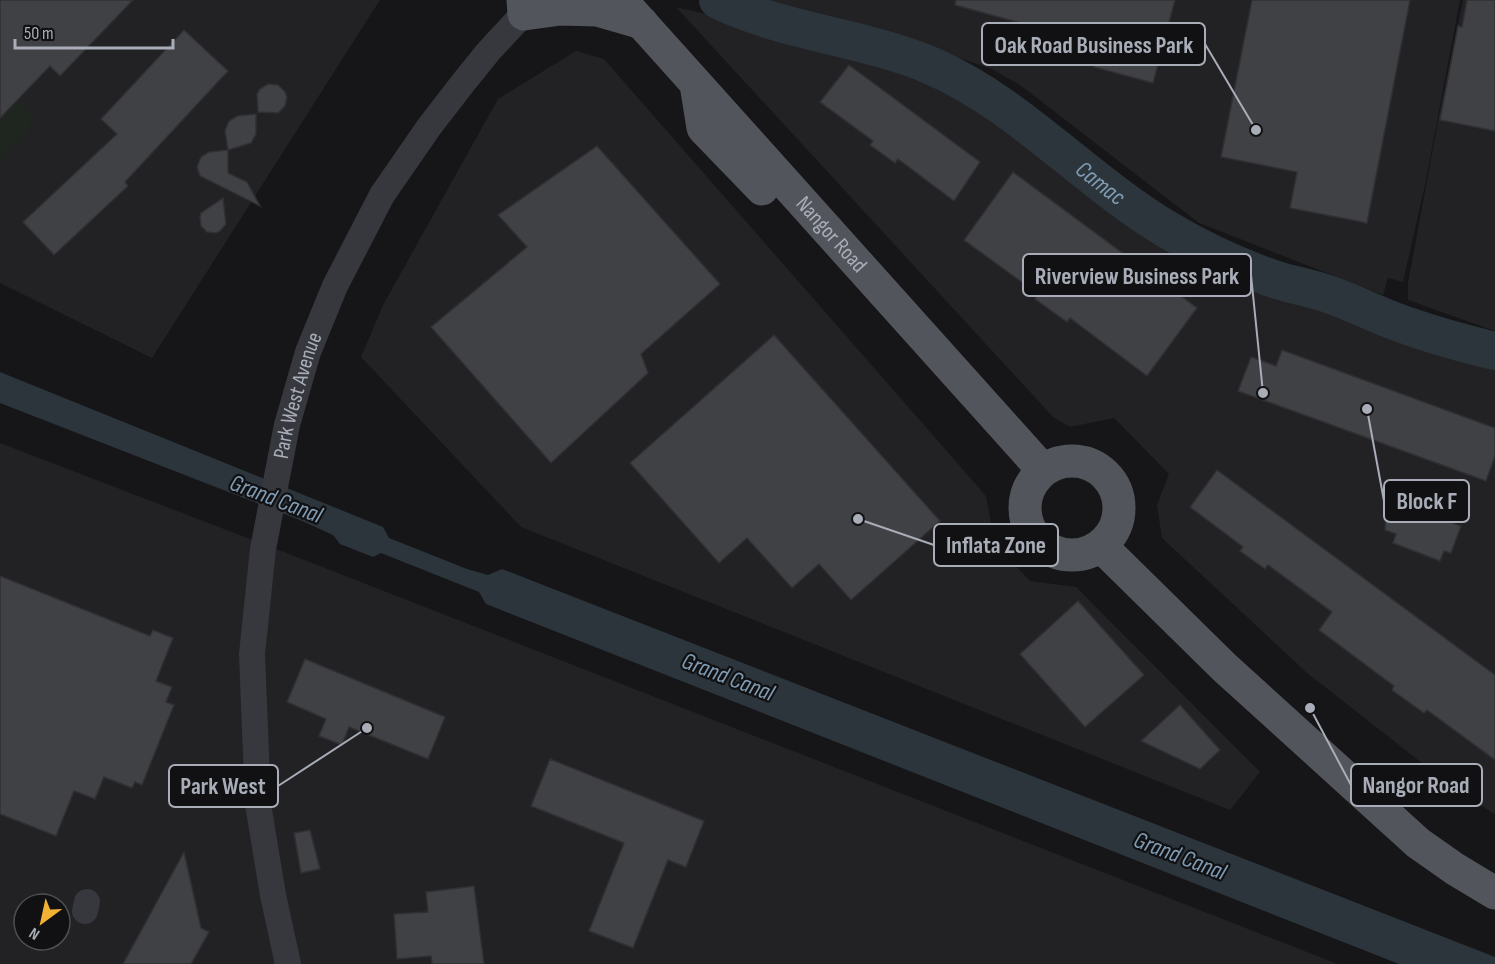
<svg xmlns="http://www.w3.org/2000/svg" width="1495" height="964" font-family="'Sofia Sans Condensed',sans-serif">
	<style>
		.built { fill: #222225; fill-rule: evenodd }
		.green { fill: #1e261f }
		.water { fill: #2c353c }
		.lines { fill: none; stroke-linecap: round; stroke-linejoin: round }
		.river { stroke: #2c353c; stroke-width: 38 }
		.building { fill: #404145; stroke: #303034; stroke-width: 1.5 }
		.minor { stroke: #37383d; stroke-width: 26 }
		.major { stroke: #53555c; stroke-width: 33 }
		.labels { text-anchor: middle; dominant-baseline: central; stroke-width: 4.5; stroke-linejoin: round; paint-order: stroke }
		.street-label { font-size: 22px; fill: #a8adb8; stroke: #111113 }
		.water-label { font-size: 24px; font-style: italic; fill: #7f9bb3; stroke: #111113 }
		.leader { fill: none; stroke: #a8adb8; stroke-width: 2 }
		.callout-dot { fill: #a8adb8; stroke: #111113; stroke-width: 2 }
		.callout { fill: #111113; stroke: #a8adb8; stroke-width: 2 }
		.callout-label { font-size: 24px; text-anchor: middle; font-weight: bold; fill: #a8adb8 }
	</style>
	<rect width="100%" height="100%" fill="#161618"/>
	<!-- built -->
	<g class="built">
		<polygon points="0,0 380,0 152,358 0,283"/>
		<polygon points="761,0 1460,0 1425,185 1403,282 1388,278 1383,295 1199,223 1020,85 992,69 865,26"/>
		<polygon points="1463,0 1495,0 1495,331 1408,300 1408,283 1438,121"/>
		<polygon points="676,7 812,40 929,75 1199,259 1495,369 1495,814 1460,793 1306,672 1162,538 1157,505 1169,474 1114,418 1070,427 1053,417"/>
		<polygon points="576,51 604,59 986,496 995,544 1030,581 1076,587 1260,772 1230,810 521,527 361,357 383,305 498,99"/>
		<path d="M0 443 284 552 1338 964H0ZM24 904H60V940H24Z"/>
	</g>
	<!-- green -->
	<polygon class="green" points="17,100 32,115 30,130 0,160 0,118"/>
	<!-- water -->
	<polygon class="water" points="0,372 383,527 389,538 467,569 488,575 502,569 1495,957 1495,964 1399,964 486,604 479,592 381,553 373,557 340,544 333,535 300,520 0,403"/>
	<g class="lines">
		<!-- river -->
		<path class="river" id="s1" d="M718 0C786 33 865 37 934 67 1020 105 1088 183 1168 230 1200 249 1236 266 1271 278 1290 285 1309 287 1328 294 1355 303 1380 317 1408 326 1436 336 1466 344 1495 351"/>
	</g>
	<!-- building -->
	<g class="building">
		<polygon points="0,0 133,0 60,76 50,66 0,118"/>
		<polygon points="956,0 1175,0 1153,83 1094,67 1100,45 955,5"/>
		<polygon points="1252,0 1410,0 1367,223 1290,208 1297,172 1221,157"/>
		<polygon points="1467,0 1495,0 1495,131 1440,120 1458,26 1462,27"/>
		<polygon points="184,30 228,71 125,182 128,186 54,255 23,222 117,134 101,119"/>
		<polygon points="849,65 980,162 954,201 898,159 895,163 870,145 873,141 820,102"/>
		<polygon points="268,84 278,85 285,92 287,97 285,106 278,113 258,112 257,94 260,89"/>
		<polygon points="256,114 256,134 251,143 228,150 225,131 229,121 237,116"/>
		<polygon points="597,146 720,284 641,354 648,373 551,463 431,327 527,247 498,215"/>
		<polygon points="228,150 228,173 247,182 260,206 200,176 197,167 201,157 209,152"/>
		<polygon points="1013,172 1197,308 1147,376 1070,318 1067,322 1035,299 1038,294 964,240"/>
		<polygon points="223,198 226,224 220,231 216,233 207,232 201,226 200,217 201,213"/>
		<polygon points="774,335 940,521 851,600 819,564 792,588 747,538 719,563 630,463"/>
		<polygon points="1282,350 1495,428 1495,456 1486,481 1238,391 1251,357 1276,366"/>
		<polygon points="1217,470 1495,675 1495,760 1427,710 1424,713 1392,690 1394,686 1319,630 1332,612 1268,565 1265,569 1240,551 1243,547 1190,507"/>
		<polygon points="1410,496 1457,514 1453,523 1461,526 1451,553 1444,551 1440,561 1393,543 1396,534 1385,530 1386,516 1392,509 1395,502 1406,506"/>
		<polygon points="0,576 150,636 153,630 173,638 156,681 172,687 166,702 174,705 142,785 135,782 132,788 104,777 95,799 74,791 56,836 0,814"/>
		<polygon points="1078,601 1144,675 1085,727 1020,654"/>
		<polygon points="305,659 445,717 428,759 349,727 342,745 319,736 326,719 287,702"/>
		<polygon points="1180,705 1220,750 1200,769 1141,741"/>
		<polygon points="550,759 704,821 686,867 668,860 633,948 589,931 624,843 531,806"/>
		<polygon points="310,830 320,869 301,873 294,833"/>
		<polygon points="184,852 201,928 209,932 191,964 123,964"/>
		<polygon points="474,886 484,964 432,964 431,956 397,959 394,914 428,912 426,892"/>
	</g>
	<g class="lines">
		<!-- minor -->
		<g class="minor">
			<polyline points="85,911 87,902"/>
			<path id="s2" d="M288 964 273 895 258 804 252 654 263 549 287 425 308 352 335 286 382 195 429 127 463 83 488 52 536 0"/>
		</g>
		<!-- major -->
		<g class="major">
			<polyline points="523,0 524,14 561,9 597,10 642,23"/>
			<path id="s3" d="M621 0 1043 470"/>
			<polyline points="696,84 703,128 762,189"/>
			<circle cx="1072" cy="508" r="47"/>
			<polyline points="1101,546 1224,667 1418,843 1455,869 1495,893"/>
		</g>
	</g>
	<g class="labels">
		<!-- street labels -->
		<g class="street-label">
			<text stroke="none"><textPath href="#s3" startOffset="315">Nangor Road</textPath></text>
			<text stroke="none"><textPath href="#s2" startOffset="576">Park West Avenue</textPath></text>
		</g>
		<!-- water labels -->
		<g class="water-label">
			<text stroke="none"><textPath href="#s1" startOffset="430">Camac</textPath></text>
			<text transform="translate(276 499) rotate(21)">Grand Canal</text>
			<text transform="translate(728 677) rotate(21)">Grand Canal</text>
			<text transform="translate(1180 856) rotate(21)">Grand Canal</text>
		</g>
	</g>
	<!-- callouts -->
	<path class="leader" d="M1256 130L1205 44M1263 393L1251 275M1367 409L1384 501M858 519L934 545M1310 708L1351 785M367 728L278 786"/>
	<g class="callout-dot">
		<circle cx="1256" cy="130" r="6"/>
		<circle cx="1263" cy="393" r="6"/>
		<circle cx="1367" cy="409" r="6"/>
		<circle cx="858" cy="519" r="6"/>
		<circle cx="1310" cy="708" r="6"/>
		<circle cx="367" cy="728" r="6"/>
	</g>
	<g class="callout">
		<rect x="982" y="23" width="223" height="42" rx="6"/>
		<rect x="1023" y="254" width="228" height="42" rx="6"/>
		<rect x="1384" y="480" width="85" height="42" rx="6"/>
		<rect x="934" y="524" width="124" height="42" rx="6"/>
		<rect x="1351" y="764" width="131" height="42" rx="6"/>
		<rect x="169" y="765" width="109" height="42" rx="6"/>
	</g>
	<g class="callout-label">
		<text x="1094" y="53">Oak Road Business Park</text>
		<text x="1137" y="284">Riverview Business Park</text>
		<text x="1427" y="509">Block F</text>
		<text x="996" y="553">Inflata Zone</text>
		<text x="1416" y="793">Nangor Road</text>
		<text x="223" y="794">Park West</text>
	</g>
	<!-- north arrow -->
	<g transform="translate(42 922) rotate(213)"><circle r="28" fill="#111113" stroke="#4d4f55" stroke-width="1.5"/>
	<path d="M0-4.5L10 22L0 15L-10 22Z" fill="#f2b134"/>
	<text y="-9" font-size="16" font-weight="bold" text-anchor="middle" fill="#a8adb8">N</text>
	</g>
	<!-- scale -->
	<path d="M15 39v9h158v-9" fill="none" stroke="#a8adb8" stroke-width="3"/>
	<text x="24" y="39" font-size="18" fill="#a8adb8" stroke="#111113" stroke-width="4.5" paint-order="stroke">50 m</text>
</svg>
